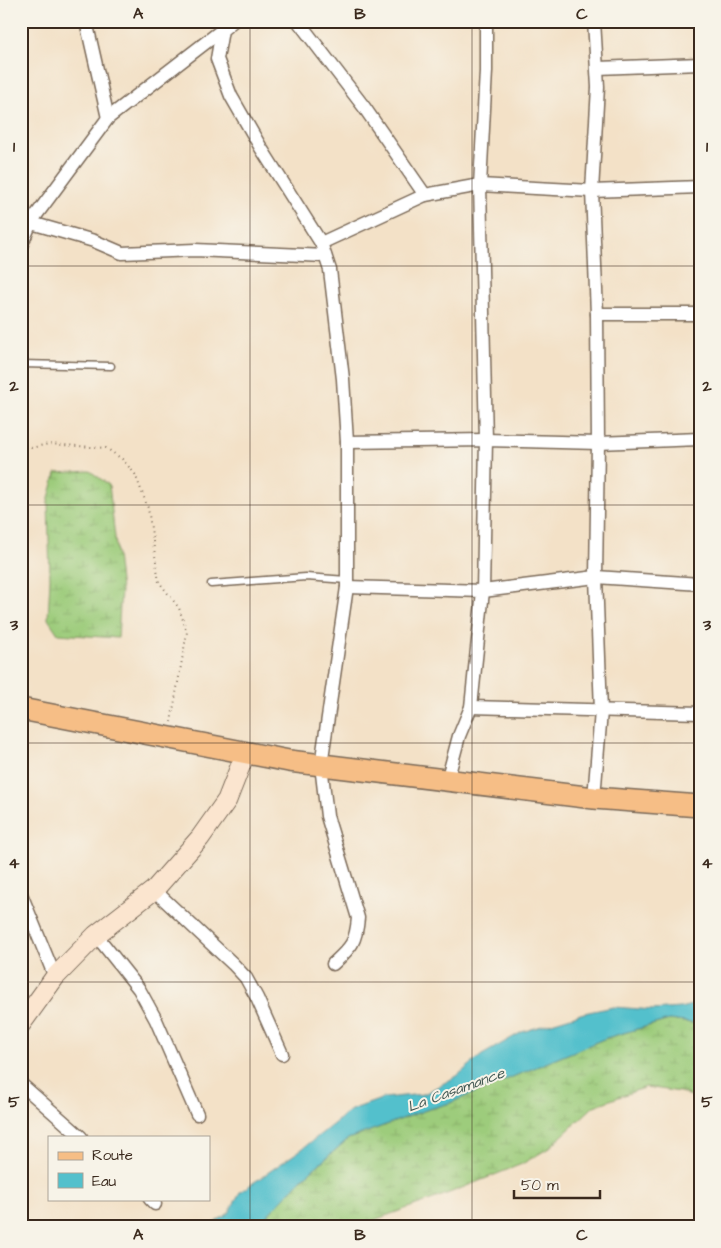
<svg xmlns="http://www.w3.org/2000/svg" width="721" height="1248" font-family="'Architects Daughter',sans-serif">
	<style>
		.wetland { fill: url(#wetland-marsh); stroke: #6c7b4c }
		.water { fill: #53c0cc; stroke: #477575 }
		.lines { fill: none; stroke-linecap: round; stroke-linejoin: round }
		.lane-casing { stroke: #7b6a59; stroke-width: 9 }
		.street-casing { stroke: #7b6a59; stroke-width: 15 }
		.secondary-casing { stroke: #7b6a59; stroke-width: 21 }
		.primary-casing { stroke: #7b6a59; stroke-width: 24 }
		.path { stroke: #7b6a59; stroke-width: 2; stroke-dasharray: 1 4; stroke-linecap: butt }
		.lane { stroke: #fff; stroke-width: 6 }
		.street { stroke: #fff; stroke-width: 12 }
		.secondary { stroke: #fbe5cf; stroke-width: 19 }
		.primary { stroke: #f6be86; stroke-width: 21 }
		.grid { fill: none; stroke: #3b2a1e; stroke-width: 1; stroke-opacity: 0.55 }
		.labels { text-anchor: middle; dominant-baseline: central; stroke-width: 4; stroke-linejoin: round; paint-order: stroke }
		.water-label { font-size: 15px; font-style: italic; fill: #425752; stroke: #f7f3e8 }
		.neatline { fill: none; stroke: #3b2a1e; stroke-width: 2 }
		.grid-label { font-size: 16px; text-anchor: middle; font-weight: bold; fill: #3b2a1e }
	</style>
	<defs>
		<pattern id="wetland-marsh" width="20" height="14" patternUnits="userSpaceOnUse" patternTransform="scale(1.25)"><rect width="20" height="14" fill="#9dcc7b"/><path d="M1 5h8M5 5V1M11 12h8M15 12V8" fill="none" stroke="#88af6a"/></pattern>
	</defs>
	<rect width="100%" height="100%" fill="#f7f3e8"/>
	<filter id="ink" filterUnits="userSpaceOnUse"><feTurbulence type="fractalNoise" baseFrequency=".02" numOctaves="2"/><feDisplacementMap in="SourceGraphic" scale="10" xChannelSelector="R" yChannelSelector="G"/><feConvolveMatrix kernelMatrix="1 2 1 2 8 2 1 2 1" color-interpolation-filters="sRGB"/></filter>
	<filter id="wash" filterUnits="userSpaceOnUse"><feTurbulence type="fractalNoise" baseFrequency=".0096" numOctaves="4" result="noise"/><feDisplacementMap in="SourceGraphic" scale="20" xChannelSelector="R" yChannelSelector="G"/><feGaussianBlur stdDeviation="1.12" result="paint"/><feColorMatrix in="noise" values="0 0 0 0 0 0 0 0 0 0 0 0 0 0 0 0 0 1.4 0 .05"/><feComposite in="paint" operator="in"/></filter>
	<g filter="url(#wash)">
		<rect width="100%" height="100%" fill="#f3e1c7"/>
		<!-- wetland -->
		<g class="wetland">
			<polygon points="90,471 109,485 121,590 118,638 58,634 48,619 50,579 48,501 56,473"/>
			<polygon points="669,1020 700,1024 700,1099 680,1092 646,1087 594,1106 549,1148 522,1164 439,1197 354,1227 256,1227 303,1178 348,1139 426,1110 450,1103 606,1038"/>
		</g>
		<!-- water -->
		<polygon class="water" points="700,1003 700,1024 669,1020 606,1038 450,1103 426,1110 348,1139 303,1178 256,1227 208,1227 229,1213 240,1192 302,1149 351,1110 384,1098 424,1094 457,1076 482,1055 522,1032 584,1013 613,1007 653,1010 680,1008"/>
	</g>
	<g filter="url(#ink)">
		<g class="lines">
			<!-- lane casing -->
			<g class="lane-casing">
				<g id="lane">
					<polyline points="21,364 111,366"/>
					<polyline points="211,584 306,577 347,580"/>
				</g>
			</g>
			<!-- street casing -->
			<g class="street-casing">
				<g id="street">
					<polyline points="86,21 108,118"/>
					<path d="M233 21 222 30 217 59 231 96 261 148 321 243 330 270 343 379 347 442V587L321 765 327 816 358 918C356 943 351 947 333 964"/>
					<polyline points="298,21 364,107 425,195"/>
					<polyline points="594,21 598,87 592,191 597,314 598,443 596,577 601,711 594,798"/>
					<polyline points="598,68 700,64"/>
					<polyline points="21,220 94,241 122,253 195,250 325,256"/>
					<polyline points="321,243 425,195 480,185 592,191 700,187"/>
					<polyline points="21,246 31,222 108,118 222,30"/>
					<polyline points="597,314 700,314"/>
					<polyline points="347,442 486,440 598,443 700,439"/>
					<polyline points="347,587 483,591 596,577 700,584"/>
					<polyline points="471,707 700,713"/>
					<polyline points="447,781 459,736 471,707 483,591 486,440 480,185 486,71 486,21"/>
					<polyline points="154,890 233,964 246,978 257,998 282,1054"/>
					<polyline points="21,894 55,977"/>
					<polyline points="96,935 139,989 156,1020 197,1114"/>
					<polyline points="21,1084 81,1137"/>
					<polyline points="150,1199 155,1204"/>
				</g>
			</g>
			<!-- secondary casing -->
			<g class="secondary-casing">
				<polyline id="secondary" points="21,1024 55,977 96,935 154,890 200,838 227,800 245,754"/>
			</g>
			<!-- primary casing -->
			<g class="primary-casing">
				<polyline id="primary" points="21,709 289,761 594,798 700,806"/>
			</g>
			<!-- path -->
			<polyline class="path" points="21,450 49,444 106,448 122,459 135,474 148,508 159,582 179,608 187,632 171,722"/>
			<!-- lane -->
			<use href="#lane" class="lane"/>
			<!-- street -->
			<use href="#street" class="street"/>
			<!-- secondary -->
			<use href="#secondary" class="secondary"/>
			<!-- primary -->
			<use href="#primary" class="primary"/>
		</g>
	</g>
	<!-- grid -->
	<path class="grid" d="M250 21V1227M472 21V1227M21 266H700M21 505H700M21 743H700M21 982H700"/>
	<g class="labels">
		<!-- water labels -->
		<g class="water-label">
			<text transform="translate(456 1090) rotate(-20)">La Casamance</text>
		</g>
	</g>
	<!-- margin -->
	<rect width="721" height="1248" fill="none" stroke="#f7f3e8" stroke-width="55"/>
	<!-- legend -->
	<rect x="48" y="1136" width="162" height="65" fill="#f7f3e8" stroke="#aca397"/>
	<rect x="58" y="1152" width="25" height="8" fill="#f6be86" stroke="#aca397"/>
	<text x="92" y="1160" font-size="15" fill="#3b2a1e">Route</text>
	<rect x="58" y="1173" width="25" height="15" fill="#53c0cc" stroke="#aca397"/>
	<text x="92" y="1186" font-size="15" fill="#3b2a1e">Eau</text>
	<!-- scale -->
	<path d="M514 1190v8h86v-8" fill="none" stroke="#3b2a1e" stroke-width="2.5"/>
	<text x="521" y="1190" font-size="15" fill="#3b2a1e" stroke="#f7f3e8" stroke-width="4" paint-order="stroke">50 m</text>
	<rect x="28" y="28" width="666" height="1192" class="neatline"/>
	<g class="grid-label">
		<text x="138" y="19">A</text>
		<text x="360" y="19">B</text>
		<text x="582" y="19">C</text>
		<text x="14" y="152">1</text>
		<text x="707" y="152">1</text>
		<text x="14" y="391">2</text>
		<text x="707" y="391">2</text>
		<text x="14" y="630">3</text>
		<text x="707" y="630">3</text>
		<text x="14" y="868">4</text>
		<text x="707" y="868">4</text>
		<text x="14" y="1107">5</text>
		<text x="707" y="1107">5</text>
		<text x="138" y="1240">A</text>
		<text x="360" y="1240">B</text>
		<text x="582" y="1240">C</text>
	</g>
</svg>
